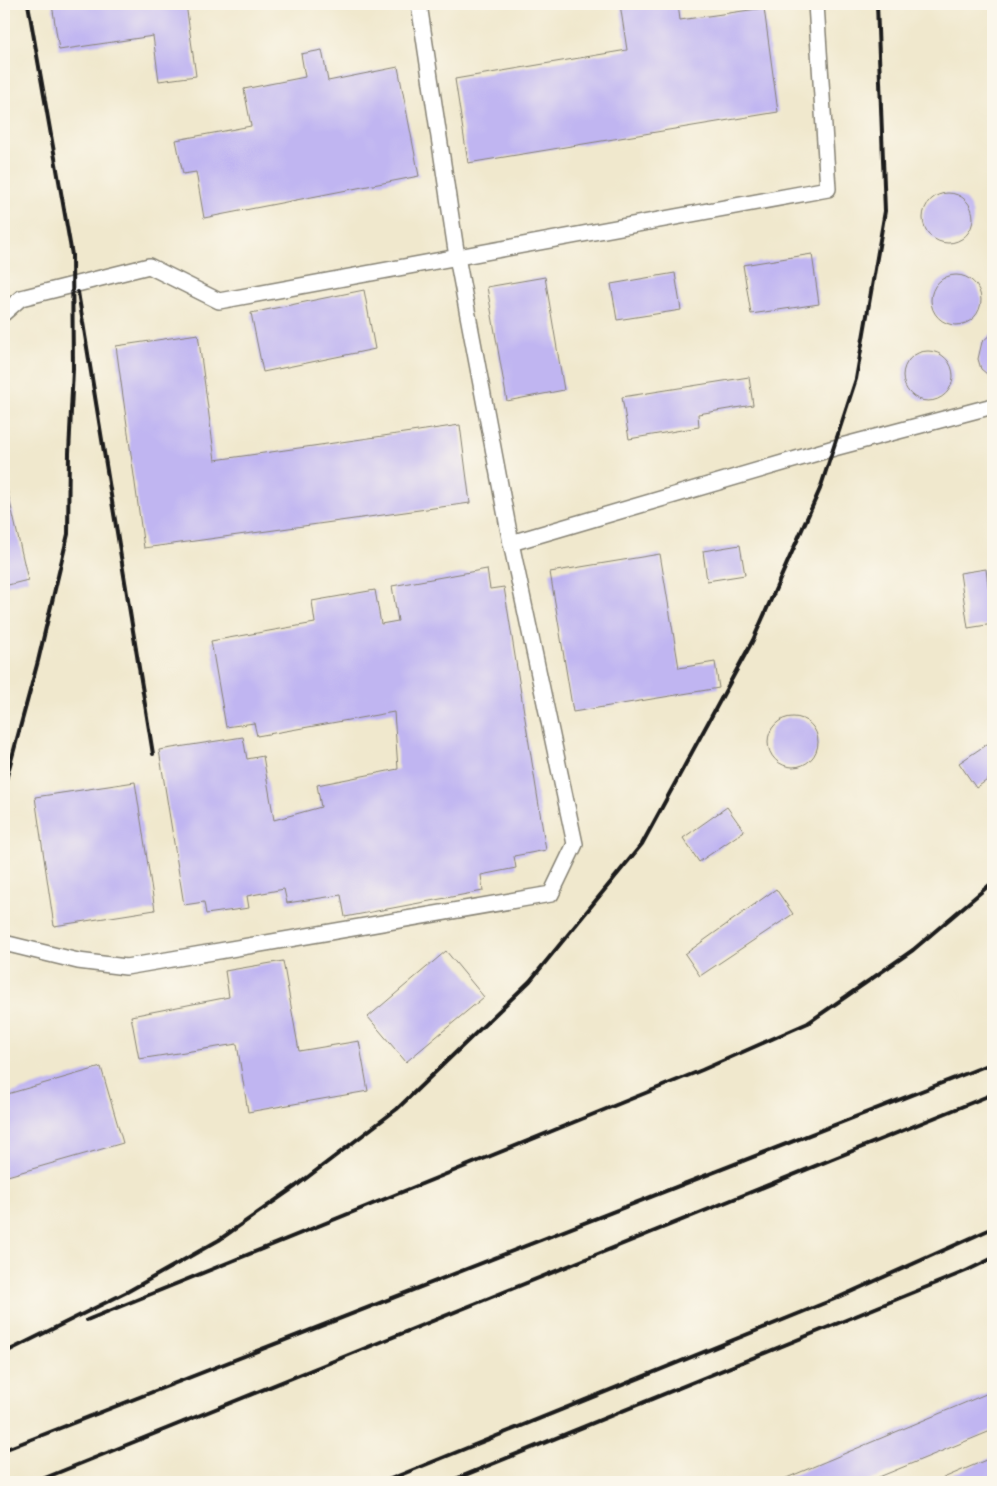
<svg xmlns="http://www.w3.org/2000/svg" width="997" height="1486" font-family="'Shantell Sans',sans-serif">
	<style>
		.building { fill: #c0b5f1 }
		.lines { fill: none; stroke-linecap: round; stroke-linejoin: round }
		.lane-casing { stroke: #868274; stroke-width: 18 }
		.lane { stroke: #fff; stroke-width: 15 }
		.rail { stroke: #1c1c1c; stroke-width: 4 }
	</style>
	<rect width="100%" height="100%" fill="#fbf7ec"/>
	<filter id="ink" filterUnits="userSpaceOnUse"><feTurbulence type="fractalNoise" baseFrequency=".02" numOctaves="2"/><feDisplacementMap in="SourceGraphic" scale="10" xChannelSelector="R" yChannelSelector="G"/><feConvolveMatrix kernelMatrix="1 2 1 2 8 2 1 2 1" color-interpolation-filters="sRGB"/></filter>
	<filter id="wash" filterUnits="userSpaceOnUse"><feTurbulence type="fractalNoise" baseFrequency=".0096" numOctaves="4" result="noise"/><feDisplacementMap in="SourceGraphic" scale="20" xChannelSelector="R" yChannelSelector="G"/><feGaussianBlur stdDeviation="1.12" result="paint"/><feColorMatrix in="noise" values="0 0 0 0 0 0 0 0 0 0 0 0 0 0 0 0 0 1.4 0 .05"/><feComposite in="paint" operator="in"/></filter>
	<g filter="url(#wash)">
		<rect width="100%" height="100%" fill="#f0e8cd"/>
		<g id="blocks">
			<!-- building -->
			<g class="building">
				<polygon points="52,4 186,4 196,76 159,81 153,36 59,50"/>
				<polygon points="620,4 678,4 680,20 764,8 778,112 468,163 455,79 627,50"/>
				<polygon points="322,50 328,81 398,67 419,176 204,218 196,172 183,174 176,140 251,126 244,89 305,77 301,54"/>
				<circle cx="948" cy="218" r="25"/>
				<polygon points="812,254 819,304 751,314 743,265"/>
				<polygon points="675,273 681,310 617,320 611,284"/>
				<circle cx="956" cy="300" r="25"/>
				<polygon points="545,277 564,390 507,401 487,287"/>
				<polygon points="364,290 375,349 263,372 251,313"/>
				<polygon points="993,332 993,379 981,369 978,359 982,342"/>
				<polygon points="198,334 215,460 460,425 470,503 144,548 116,346"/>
				<circle cx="928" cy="376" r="25"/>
				<polygon points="749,377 753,405 698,414 699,427 629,439 622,397"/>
				<polygon points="4,476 28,580 4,586"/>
				<polygon points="740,545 745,575 707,581 703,551"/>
				<polygon points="660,554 679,668 715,662 719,688 573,712 550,572"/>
				<polygon points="487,569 490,589 504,587 546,850 514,856 516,868 481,875 483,891 345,917 341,895 287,903 284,889 247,896 249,908 206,914 204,902 184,905 159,750 243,737 247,759 263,756 274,820 321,807 317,785 398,769 394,712 257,736 254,723 226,727 211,641 315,623 312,601 375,590 381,624 398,621 392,586"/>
				<polygon points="986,569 993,624 968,628 960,573"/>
				<circle cx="793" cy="742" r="25"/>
				<polygon points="993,740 993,776 976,788 959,763"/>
				<polygon points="135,782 155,910 54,926 35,797"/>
				<polygon points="727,807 744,831 699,862 683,838"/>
				<polygon points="776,889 793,914 700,976 685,954"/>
				<polygon points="446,951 484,997 406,1062 368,1017"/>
				<polygon points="283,961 299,1051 359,1041 368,1091 248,1112 237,1044 139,1059 131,1016 229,997 225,971"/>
				<polygon points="101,1067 123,1143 4,1177 4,1095"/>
				<polygon points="993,1391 993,1430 867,1482 777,1482"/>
				<polygon points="993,1457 993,1482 934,1482"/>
			</g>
		</g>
	</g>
	<g filter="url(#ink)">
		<use href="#blocks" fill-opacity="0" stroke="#868274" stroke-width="1"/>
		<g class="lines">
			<!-- lane casing -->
			<g class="lane-casing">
				<g id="lane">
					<polyline points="419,4 457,257 511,543 834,448 993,406"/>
					<polyline points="4,313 21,298 149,266 219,301 828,189 816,4"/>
					<polyline points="4,943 78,961 126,967 551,894 575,844 511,543"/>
				</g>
			</g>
			<!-- lane -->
			<use href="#lane" class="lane"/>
			<!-- rail -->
			<g class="rail">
				<polyline points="78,292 153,754"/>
				<polyline points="4,787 38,661 68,534 69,453 73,369 72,255 28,4"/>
				<polyline points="87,1320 702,1070 808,1023 913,950 993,882"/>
				<polyline points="4,1353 127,1292 219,1240 296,1186 397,1109 530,981 642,844 753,640 820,489 856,379 885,211 877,4"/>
				<polyline points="4,1450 993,1063"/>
				<polyline points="35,1482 993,1094"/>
				<polyline points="383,1482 837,1298 993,1228"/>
				<polyline points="448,1482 966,1271 993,1258"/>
			</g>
		</g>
	</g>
	<!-- margin -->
	<rect width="997" height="1486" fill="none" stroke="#fbf7ec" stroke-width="20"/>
</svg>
